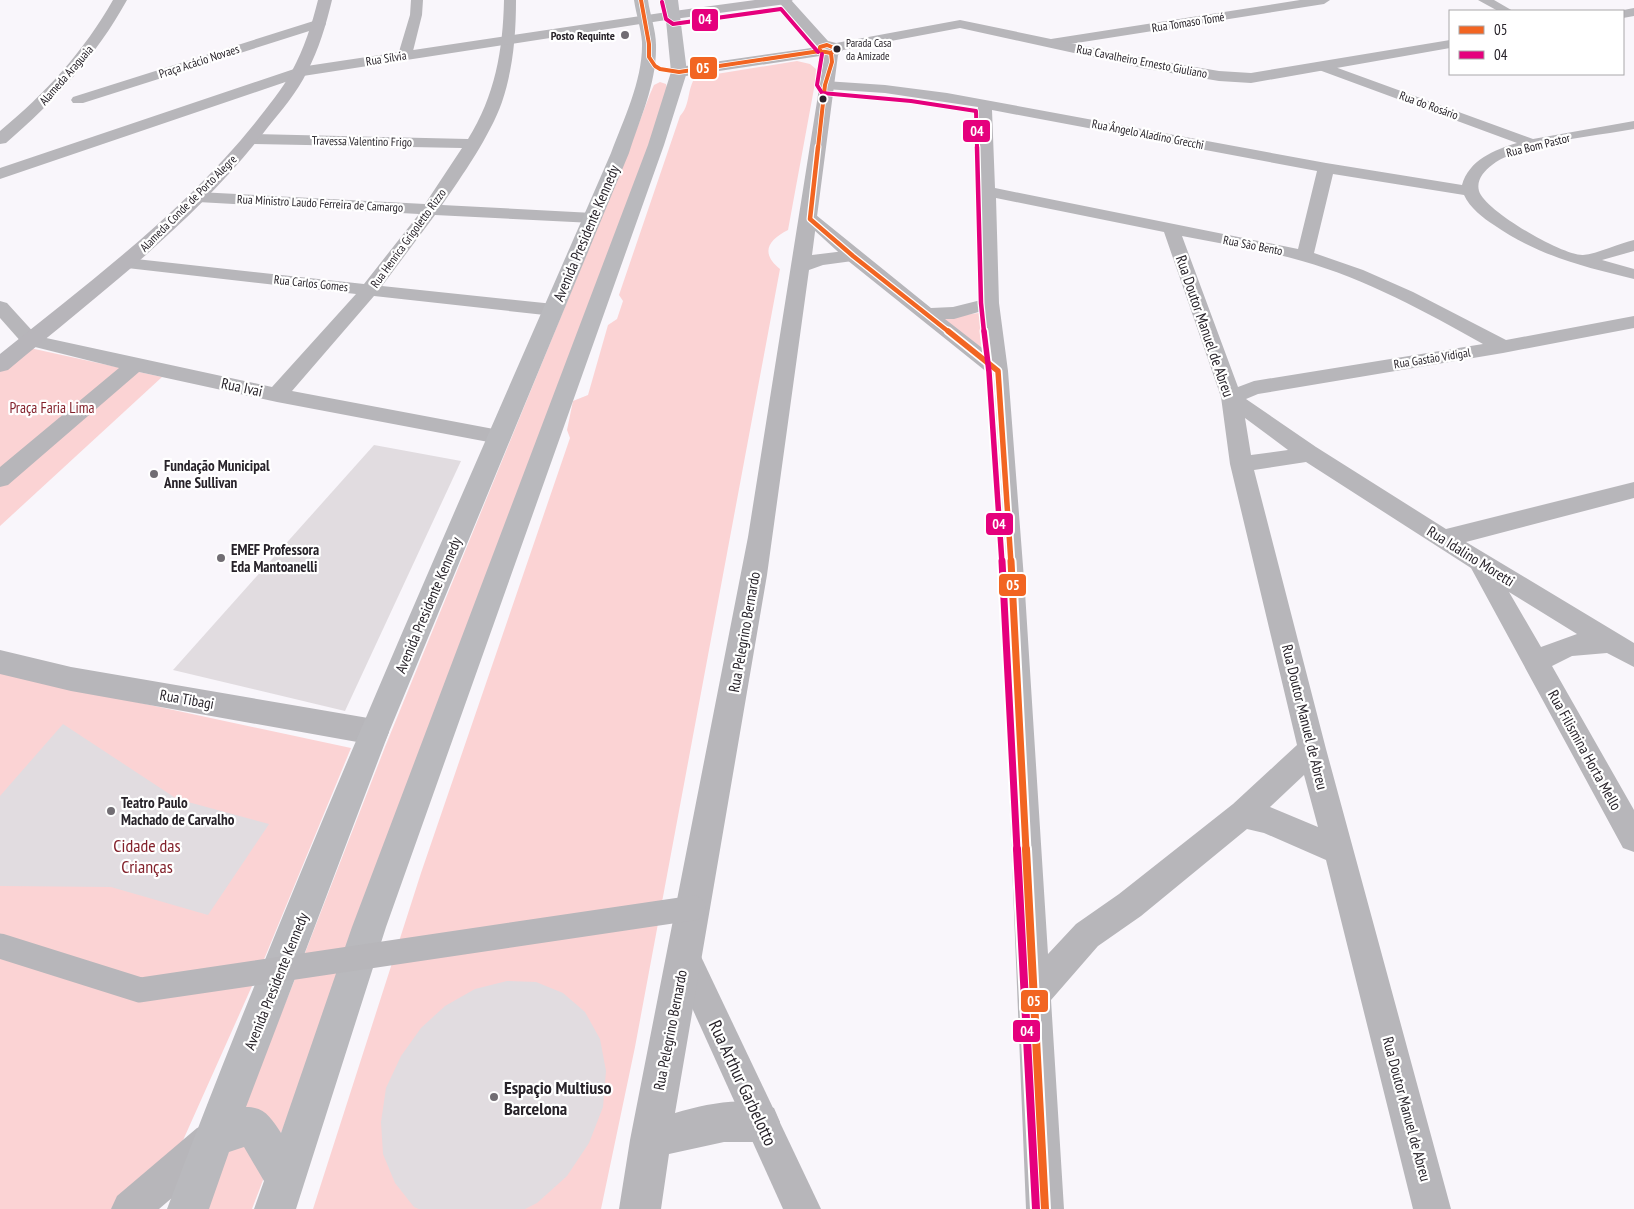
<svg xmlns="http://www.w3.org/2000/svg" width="1634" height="1209" font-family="'PT Sans Narrow',sans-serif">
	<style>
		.green { fill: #fbd3d4 }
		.building { fill: #e1dce0 }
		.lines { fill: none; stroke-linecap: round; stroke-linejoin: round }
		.minor { fill: #b7b6ba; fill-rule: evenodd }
		.tertiary { fill: #b7b6ba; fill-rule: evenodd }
		.secondary { fill: #b7b5ba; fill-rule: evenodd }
		.primary { fill: #b9b9bd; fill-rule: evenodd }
		.pedestrian-bridge { stroke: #b7b6ba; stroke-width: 25 }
		.bus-1-far4-casing { stroke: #fff; stroke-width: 5.5 }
		.bus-1-far3-casing { stroke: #fff; stroke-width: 7 }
		.bus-1-far2-casing { stroke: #fff; stroke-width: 9 }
		.bus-1-far1-casing { stroke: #fff; stroke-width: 11 }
		.bus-1-casing { stroke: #fff; stroke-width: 12 }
		.bus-2-far4-casing { stroke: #fff; stroke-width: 5.5 }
		.bus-2-far3-casing { stroke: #fff; stroke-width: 7 }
		.bus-2-far2-casing { stroke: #fff; stroke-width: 9 }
		.bus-2-far1-casing { stroke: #fff; stroke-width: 11 }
		.bus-2-casing { stroke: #fff; stroke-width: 12 }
		.bus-1-far4 { stroke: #f26522; stroke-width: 4 }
		.bus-1-far3 { stroke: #f26522; stroke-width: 4.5 }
		.bus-1-far2 { stroke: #f26522; stroke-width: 5.5 }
		.bus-1-far1 { stroke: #f26522; stroke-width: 7 }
		.bus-1 { stroke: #f26522; stroke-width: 8 }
		.bus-2-far4 { stroke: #e5007d; stroke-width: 4 }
		.bus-2-far3 { stroke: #e5007d; stroke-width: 4.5 }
		.bus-2-far2 { stroke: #e5007d; stroke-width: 5.5 }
		.bus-2-far1 { stroke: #e5007d; stroke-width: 7 }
		.bus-2 { stroke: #e5007d; stroke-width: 8 }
		.poi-dot { fill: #716d73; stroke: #fff; stroke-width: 2 }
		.bus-dot { fill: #28232a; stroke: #fff; stroke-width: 2 }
		.labels { text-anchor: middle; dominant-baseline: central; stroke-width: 4.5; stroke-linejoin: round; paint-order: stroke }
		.far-bus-label { font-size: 11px; fill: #28232a; stroke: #fff; text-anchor: start }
		.far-street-label { font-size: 12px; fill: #28232a; stroke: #fff }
		.far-poi-label { font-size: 12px; font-weight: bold; fill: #28232a; stroke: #fff; text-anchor: end }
		.street-label { font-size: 15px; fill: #28232a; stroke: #fff }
		.park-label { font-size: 15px; fill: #83222c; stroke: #fff }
		.poi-label { font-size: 15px; font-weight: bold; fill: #28232a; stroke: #fff; text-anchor: start }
		.near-park-label { font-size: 18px; fill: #83222c; stroke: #fff }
		.near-street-label { font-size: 18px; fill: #28232a; stroke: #fff }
		.near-poi-label { font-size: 18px; font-weight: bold; fill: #28232a; stroke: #fff; text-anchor: start }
		.line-badge { stroke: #fff; stroke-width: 2 }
		.badge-label { font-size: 14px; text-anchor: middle; font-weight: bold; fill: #fff }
	</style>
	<rect width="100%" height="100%" fill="#f9f6fb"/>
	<!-- green -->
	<g class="green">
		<path d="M797 61 810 64 816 69 815 83 788 230C768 240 760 253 780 269L635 1047 601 1209H313L421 873 570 438 567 430 573 401 588 395 608 325 617 319 623 301 619 295 680 116C690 106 687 92 694 79L704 76Z"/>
		<polygon points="660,82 666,84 667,88 649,145 327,1013 252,1209 201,1209 289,994 385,747 625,160 650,94 654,85"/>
		<polygon points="985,312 987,359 938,319"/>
		<polygon points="30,348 162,377 0,526 0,368"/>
		<polygon points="0,670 71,688 351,748 265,957 176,1156 111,1209 0,1209"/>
	</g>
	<!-- building -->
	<g class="building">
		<polygon points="374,445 461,461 345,711 173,670"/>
		<polygon points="63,724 177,799 269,824 208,915 111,887 0,886 0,796"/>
		<polygon points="507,981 536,982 563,993 585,1012 600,1039 606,1071 603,1107 589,1143 567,1176 537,1203 525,1209 419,1209 414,1207 395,1183 383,1154 381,1122 386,1088 401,1056 421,1028 445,1006 475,989"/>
	</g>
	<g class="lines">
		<!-- minor -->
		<g class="minor">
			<polygon points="411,0 423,0 422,15 412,55 405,59 398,55 410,15"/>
			<path d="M504 0H516C516 35 513 69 502 102 490 136 462 176 442 205L593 213 599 214 601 218 599 222 593 223 435 215 382 286 554 304 561 306 563 310 561 314 554 316 374 296 292 391 499 430 507 432 510 437 507 442 499 444 277 402 139 372 8 485 0 487V467L119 368 23 344 0 318V301L7 303 37 336 272 387 356 294 127 268 121 267 118 263 121 259 127 258 364 284 419 214 198 202 192 200 190 197 192 194 198 192 425 204 462 148 252 144 247 142 244 139 247 136 252 134 468 139C495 96 503 50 504 0Z"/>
			<polygon points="1300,0 1330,0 1324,4 1051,47 1044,43 1051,39"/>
			<polygon points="1478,0 1494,0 1513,11 1498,11"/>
			<polygon points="320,19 325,20 326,23 325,26 83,103 73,103 71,100 73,97"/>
			<path d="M1324 63 1533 139 1634 121V129C1603 135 1567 137 1537 148 1522 153 1506 154 1492 165 1484 171 1476 180 1479 191 1485 211 1563 256 1583 255 1597 254 1620 243 1634 240V251L1602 260 1634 269V279C1584 267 1537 255 1494 225 1483 218 1470 208 1464 195L1333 174 1314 253 1363 270 1413 292 1506 340 1634 316V328L1503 353 1258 394 1246 399 1316 447 1446 529 1634 482V498L1466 542 1634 643V667L1607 653 1572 656 1552 666 1634 810V852L1623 848 1471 568 1306 462 1254 470 1326 749 1451 1209H1413L1326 860 1264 833 1247 829 1141 916 1098 946 1051 1000 1064 1209H1026L1001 592 988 373 847 260 802 219 804 215H816L931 308 953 307 981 300 978 107 885 93 825 89 820 88 818 85 820 82 825 81 885 85 947 93 1326 163 1462 185C1469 160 1494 150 1517 143L1319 70 1317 67 1319 64ZM992 110 1317 171 1298 249 995 188ZM996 198 1164 232 1221 397 1230 464 1297 745 1233 804 1119 894 1076 924 1048 954 1025 592 1008 371 999 303ZM1182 236C1222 244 1264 250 1302 261 1366 279 1426 312 1483 344L1254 381 1238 387ZM982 311 986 351 945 319H954ZM1245 418 1288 450 1251 455ZM1509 592 1577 634 1541 647ZM1304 775 1318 827 1270 807Z"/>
			<polygon points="685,941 696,946 821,1209 783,1209 669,957 674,946"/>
			<polygon points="210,1123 223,1128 228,1141 223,1154 159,1209 111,1209 117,1196 197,1128"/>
		</g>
		<!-- tertiary -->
		<g class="tertiary">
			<path d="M113 0H127C96 56 55 101 6 143L0 144V131C46 93 84 51 113 0Z"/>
			<path d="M777 0H791L828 41 836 43 960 20 1147 59 1219 71 1251 73 1450 40V48L1251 83 1219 81 1147 69 960 28 843 50 838 55 812 255 853 250 860 252 863 256 860 260 823 265 809 270 767 575 675 1113C707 1104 743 1095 774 1108L780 1122 774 1136 760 1142H724L669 1154 661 1209H619L630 1140 748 537 824 57 820 56 679 77 674 75 671 72 674 69 679 67 818 47Z"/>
			<polygon points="1634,8 1634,16 1623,18 1623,11 1618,11"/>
			<polygon points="674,11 681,15 679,18 303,76 0,179 0,168 300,67"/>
			<polygon points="0,650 71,667 374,719 385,723 389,732 385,741 374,745 71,691 0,674"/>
		</g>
		<!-- secondary -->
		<g class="secondary">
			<path d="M318 0H332C326 25 319 49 307 72 297 92 282 110 268 127 196 222 99 294 8 370L0 372V354C89 282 183 213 255 123 268 106 282 90 292 71 304 49 312 24 318 0Z"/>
			<polygon points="755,0 793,0 786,4 674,19 667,15 674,11"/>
		</g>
		<!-- primary -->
		<path class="primary" d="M634 0H648C650 15 656 30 656 45 657 83 640 118 629 153L389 732 246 1107C265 1107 271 1118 281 1133L352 927 648 145 671 72 664 0H678L687 72 664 145 386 927 296 1209H254L264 1181 244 1147 229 1152 209 1209H167C302 852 459 503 611 153 624 118 643 80 642 42 641 28 636 14 634 0Z"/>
		<!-- pedestrian-bridge -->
		<polyline class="pedestrian-bridge" points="0,946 140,990 693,908"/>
		<!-- bus-1-far4 casing -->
		<g class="bus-1-far4-casing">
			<g id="bus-1-far4">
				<polyline points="641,0 649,44 649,57 655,66 660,69 679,72 820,51"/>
				<polygon points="827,45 837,49 831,53 820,51 820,47"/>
				<polyline points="818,148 825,85 832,62 831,53"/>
			</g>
		</g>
		<!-- bus-1-far3 casing -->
		<g class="bus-1-far3-casing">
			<polyline id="bus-1-far3" points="818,147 810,219 853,256 949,332"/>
		</g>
		<!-- bus-1-far2 casing -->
		<g class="bus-1-far2-casing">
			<polyline id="bus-1-far2" points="948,331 998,371 1011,563"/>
		</g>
		<!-- bus-1-far1 casing -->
		<g class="bus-1-far1-casing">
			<polyline id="bus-1-far1" points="1011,561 1026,850"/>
		</g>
		<!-- bus-1 casing -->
		<g class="bus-1-casing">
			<polyline id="bus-1" points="1026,849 1045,1209"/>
		</g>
		<!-- bus-2-far4 casing -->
		<g class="bus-2-far4-casing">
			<g id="bus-2-far4">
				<polyline points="662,2 666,19 673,24 781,9 818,52"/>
				<polyline points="822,54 817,85 822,93 911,101 976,111 977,148"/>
			</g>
		</g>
		<!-- bus-2-far3 casing -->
		<g class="bus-2-far3-casing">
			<polyline id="bus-2-far3" points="977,147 981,303 984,332"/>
		</g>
		<!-- bus-2-far2 casing -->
		<g class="bus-2-far2-casing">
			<polyline id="bus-2-far2" points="984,331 989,372 1002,563"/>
		</g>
		<!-- bus-2-far1 casing -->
		<g class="bus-2-far1-casing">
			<polyline id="bus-2-far1" points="1002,561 1017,850"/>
		</g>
		<!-- bus-2 casing -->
		<g class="bus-2-casing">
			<polyline id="bus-2" points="1017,849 1036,1209"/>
		</g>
		<!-- bus-1-far4 -->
		<use href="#bus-1-far4" class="bus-1-far4"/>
		<!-- bus-1-far3 -->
		<use href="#bus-1-far3" class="bus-1-far3"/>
		<!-- bus-1-far2 -->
		<use href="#bus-1-far2" class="bus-1-far2"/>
		<!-- bus-1-far1 -->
		<use href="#bus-1-far1" class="bus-1-far1"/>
		<!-- bus-1 -->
		<use href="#bus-1" class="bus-1"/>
		<!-- bus-2-far4 -->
		<use href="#bus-2-far4" class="bus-2-far4"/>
		<!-- bus-2-far3 -->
		<use href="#bus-2-far3" class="bus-2-far3"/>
		<!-- bus-2-far2 -->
		<use href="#bus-2-far2" class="bus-2-far2"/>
		<!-- bus-2-far1 -->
		<use href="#bus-2-far1" class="bus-2-far1"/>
		<!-- bus-2 -->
		<use href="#bus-2" class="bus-2"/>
	</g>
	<!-- markers -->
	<g class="poi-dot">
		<circle cx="625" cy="35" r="5"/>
		<circle cx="154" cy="474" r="5"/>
		<circle cx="221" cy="558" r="5"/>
		<circle cx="111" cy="811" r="5"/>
		<circle cx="494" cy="1097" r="5"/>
	</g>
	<g class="bus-dot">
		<circle cx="837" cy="49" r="4.5"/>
		<circle cx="823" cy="99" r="4.5"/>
	</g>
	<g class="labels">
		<!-- far-bus labels -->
		<g class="far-bus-label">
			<text x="846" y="43">Parada Casa<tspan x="846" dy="13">da Amizade</tspan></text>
		</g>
		<!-- far-street labels -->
		<g class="far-street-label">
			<text transform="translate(1188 22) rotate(-9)">Rua Tomaso Tomé</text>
			<text transform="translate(386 58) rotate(-9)">Rua Sílvia</text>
			<text transform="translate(199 61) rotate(-18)">Praça Acácio Novaes</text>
			<text transform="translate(1142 61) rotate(11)">Rua Cavalheiro Ernesto Giuliano</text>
			<text transform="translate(66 75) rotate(-49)">Alameda Araguaia</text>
			<text transform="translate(1429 105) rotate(20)">Rua do Rosário</text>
			<text transform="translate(1148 134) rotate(11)">Rua Ângelo Aladino Grecchi</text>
			<text transform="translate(362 141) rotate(1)">Travessa Valentino Frigo</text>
			<text transform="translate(1538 145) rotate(-14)">Rua Bom Pastor</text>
			<text transform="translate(188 203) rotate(-45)">Alameda Conde de Porto Alegre</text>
			<text transform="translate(320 203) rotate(3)">Rua Ministro Laudo Ferreira de Camargo</text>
			<text transform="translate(408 238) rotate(-54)">Rua Henrica Grigoletto Rizzo</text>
			<text transform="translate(1253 245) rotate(11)">Rua São Bento</text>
			<text transform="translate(311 283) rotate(6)">Rua Carlos Gomes</text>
			<text transform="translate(1432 358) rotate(-9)">Rua Gastão Vidigal</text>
		</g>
		<!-- far-poi labels -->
		<g class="far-poi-label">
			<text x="615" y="35">Posto Requinte</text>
		</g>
		<!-- street labels -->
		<g class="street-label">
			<text transform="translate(586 233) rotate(-67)">Avenida Presidente Kennedy</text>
			<text transform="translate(1205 326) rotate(71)">Rua Doutor Manuel de Abreu</text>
			<text transform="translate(242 387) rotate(12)">Rua Ivai</text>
			<text transform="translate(1471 556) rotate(32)">Rua Idalino Moretti</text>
			<text transform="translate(428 605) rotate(-67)">Avenida Presidente Kennedy</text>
			<text transform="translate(744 632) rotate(-80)">Rua Pelegrino Bernardo</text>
			<text transform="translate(187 699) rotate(10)">Rua Tibagi</text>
			<text transform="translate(1305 717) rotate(76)">Rua Doutor Manuel de Abreu</text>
			<text transform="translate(1585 750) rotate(61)">Rua Filismina Horta Mello</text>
			<text transform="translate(276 981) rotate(-68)">Avenida Presidente Kennedy</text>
			<text transform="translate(670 1030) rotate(-79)">Rua Pelegrino Bernardo</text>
			<text transform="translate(1407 1109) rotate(75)">Rua Doutor Manuel de Abreu</text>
		</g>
		<!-- park labels -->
		<g class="park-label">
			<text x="52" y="407">Praça Faria Lima</text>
		</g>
		<!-- poi labels -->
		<g class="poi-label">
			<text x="164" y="465">Fundação Municipal<tspan x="164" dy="17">Anne Sullivan</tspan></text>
			<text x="231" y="549">EMEF Professora<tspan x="231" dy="17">Eda Mantoanelli</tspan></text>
			<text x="121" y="802">Teatro Paulo<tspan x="121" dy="17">Machado de Carvalho</tspan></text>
		</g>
		<!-- near-park labels -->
		<g class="near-park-label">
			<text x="147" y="845">Cidade das<tspan x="147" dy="21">Crianças</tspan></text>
		</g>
		<!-- near-street labels -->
		<g class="near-street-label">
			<text transform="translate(743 1083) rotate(65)">Rua Arthur Garbelotto</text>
		</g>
		<!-- near-poi labels -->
		<g class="near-poi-label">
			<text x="504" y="1087">Espaçio Multiuso<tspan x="504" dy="21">Barcelona</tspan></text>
		</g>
	</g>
	<g class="line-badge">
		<rect x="691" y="8" width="28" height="24" rx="5" fill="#e5007d"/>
		<rect x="689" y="56" width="29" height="24" rx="5" fill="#f26522"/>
		<rect x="962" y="119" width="29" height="24" rx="5" fill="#e5007d"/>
		<rect x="985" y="512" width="29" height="24" rx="5" fill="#e5007d"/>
		<rect x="998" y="573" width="29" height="24" rx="5" fill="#f26522"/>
		<rect x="1020" y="989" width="29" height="24" rx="5" fill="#f26522"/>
		<rect x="1012" y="1019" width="29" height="24" rx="5" fill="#e5007d"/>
	</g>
	<g class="badge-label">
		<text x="705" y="24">04</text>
		<text x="703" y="73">05</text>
		<text x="977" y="136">04</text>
		<text x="999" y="529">04</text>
		<text x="1013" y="590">05</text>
		<text x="1034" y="1006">05</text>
		<text x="1027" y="1036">04</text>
	</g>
	<!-- legend -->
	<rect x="1449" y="10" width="175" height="65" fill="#ffffff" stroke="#a9a7aa"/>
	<rect x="1459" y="26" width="25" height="8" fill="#f26522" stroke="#a9a7aa"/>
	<text x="1494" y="35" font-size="15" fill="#28232a">05</text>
	<rect x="1459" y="51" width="25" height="8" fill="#e5007d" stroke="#a9a7aa"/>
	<text x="1494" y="60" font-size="15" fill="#28232a">04</text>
</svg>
